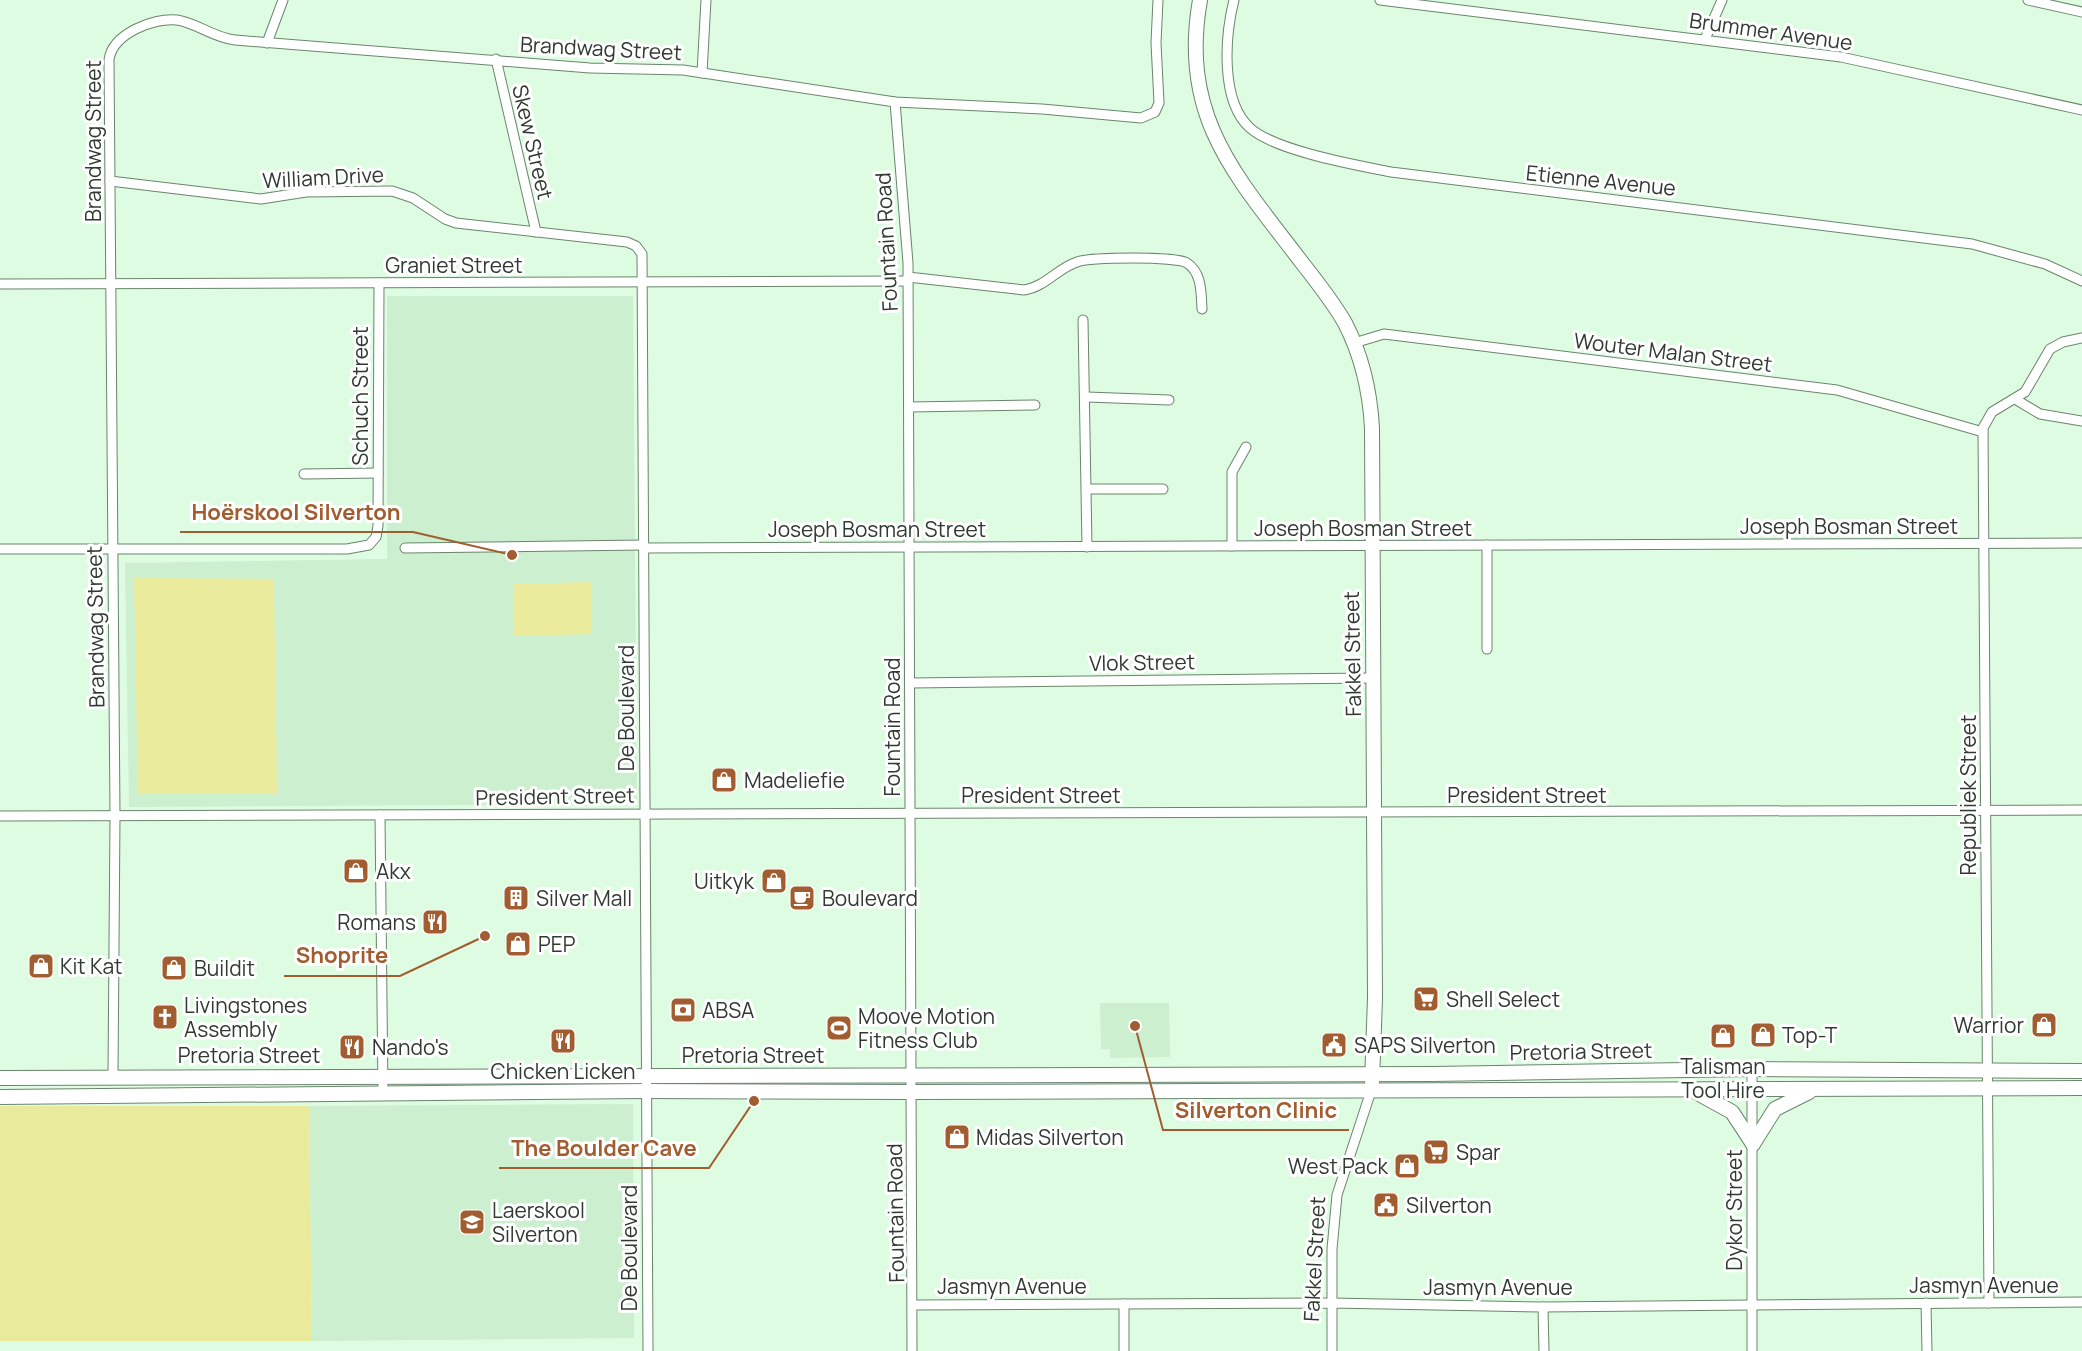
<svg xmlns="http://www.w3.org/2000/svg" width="2082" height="1351" font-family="Manrope,sans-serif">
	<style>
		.built { fill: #ccefcf }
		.green { fill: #e9ea9b }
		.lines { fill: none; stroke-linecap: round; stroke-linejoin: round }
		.street-casing { stroke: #6a856c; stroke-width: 11 }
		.secondary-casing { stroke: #6a856c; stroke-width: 16 }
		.street { stroke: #fff; stroke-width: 9 }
		.secondary { stroke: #fff; stroke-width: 14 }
		.labels { text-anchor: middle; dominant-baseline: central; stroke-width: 6; stroke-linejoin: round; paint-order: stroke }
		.street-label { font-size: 21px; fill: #2f3a30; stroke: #fff }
		.poi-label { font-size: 21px; fill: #2f3a30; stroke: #fff; text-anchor: start }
		.leader { fill: none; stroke: #a15c2f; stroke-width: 2 }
		.callout-dot { fill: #a15c2f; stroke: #fff; stroke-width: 2 }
		.callout-label { font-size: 22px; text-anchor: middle; font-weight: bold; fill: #a15c2f; stroke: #fff; stroke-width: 6; stroke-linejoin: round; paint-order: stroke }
	</style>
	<rect width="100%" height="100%" fill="#defce1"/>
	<!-- built -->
	<g class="built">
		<polygon points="387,296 633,296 637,804 129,807 125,563 387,559"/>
		<polygon points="1100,1003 1169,1003 1170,1057 1110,1058 1110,1049 1101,1049"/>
		<polygon points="633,1104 634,1338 312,1341 309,1106"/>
	</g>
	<!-- green -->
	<g class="green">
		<polygon points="134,578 274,579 277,794 138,794"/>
		<polygon points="591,582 592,634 514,636 514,584"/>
		<polygon points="0,1106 309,1106 312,1341 0,1341"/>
	</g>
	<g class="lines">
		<!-- street casing -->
		<g class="street-casing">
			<g id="street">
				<path d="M1234 0C1225 36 1220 101 1250 128 1276 151 1356 165 1391 172L1972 244 2045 264 2082 281"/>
				<polyline points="1380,0 1841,57 2082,110"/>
				<polyline points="2028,0 2082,12"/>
				<polyline points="1705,39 1722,0"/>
				<polyline points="267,43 283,0"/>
				<polyline points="496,59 536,232"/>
				<polyline points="702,73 706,0"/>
				<polyline points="895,102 908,263 912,1351"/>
				<polyline points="110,181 261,199 306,192 392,191 413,198 445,219 456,223 627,242 636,246 642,254 648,1351"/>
				<path d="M908 277 1024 290C1045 287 1058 268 1077 262 1090 257 1177 256 1187 263 1202 273 1201 292 1202 309"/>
				<polyline points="0,284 908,281"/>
				<polyline points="1083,320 1087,547"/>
				<polyline points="1354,343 1384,334 1837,390 1983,432"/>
				<polyline points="1087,397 1169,400"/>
				<polyline points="2015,399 2040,414 2082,421"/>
				<polyline points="909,407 1035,405"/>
				<polyline points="304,474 378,473"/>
				<polyline points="1087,489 1163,489"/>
				<polyline points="1232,546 1232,472 1246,447"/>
				<polyline points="405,548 644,545"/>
				<polyline points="644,548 2082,543"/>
				<polyline points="0,549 347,549 369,545 376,537 378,526 379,283"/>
				<polyline points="1487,649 1487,545"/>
				<polyline points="910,683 1374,678"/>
				<polyline points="380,815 383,1095"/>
				<polyline points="0,816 2082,810"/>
				<path d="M113 1076 115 816 109 60C112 34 154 17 177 20 197 23 214 38 235 40L590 68 683 70 895 102 1042 109 1141 118 1155 112 1159 103 1156 43 1158 0"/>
				<polyline points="1926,1303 1927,1351"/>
				<polyline points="1989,1303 1983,428 1992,412 2025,392 2050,349 2063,342 2082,338"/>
				<polyline points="1124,1304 1124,1351"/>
				<polyline points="914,1305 1331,1303 1543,1307 2082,1302"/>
				<polyline points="1543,1307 1544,1351"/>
				<polyline points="1332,1351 1332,1249 1337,1195 1371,1091"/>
				<polyline points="1752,1351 1752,1069"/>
			</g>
		</g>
		<!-- secondary casing -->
		<g class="secondary-casing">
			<g id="secondary">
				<path d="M1200 0C1179 118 1237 177 1303 264 1318 283 1333 302 1345 323 1362 356 1370 391 1372 428L1375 998 1372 1082"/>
				<polyline points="0,1078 1433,1074 1752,1069 2082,1071"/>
				<polyline points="1694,1091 1732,1112 1753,1144"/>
				<polyline points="0,1097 646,1091 911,1092 2082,1088"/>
				<polyline points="1753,1144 1775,1109 1809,1092"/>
			</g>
		</g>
		<!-- street -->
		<use href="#street" class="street"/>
		<!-- secondary -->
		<use href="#secondary" class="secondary"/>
	</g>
	<!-- icons -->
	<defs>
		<g id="shop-square" transform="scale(1.35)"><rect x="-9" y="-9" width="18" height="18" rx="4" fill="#a15c2f" stroke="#fff"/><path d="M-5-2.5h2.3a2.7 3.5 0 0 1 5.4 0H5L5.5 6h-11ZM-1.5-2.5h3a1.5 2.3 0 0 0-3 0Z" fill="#fff"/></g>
		<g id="building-square" transform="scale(1.35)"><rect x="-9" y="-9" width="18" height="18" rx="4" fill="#a15c2f" stroke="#fff"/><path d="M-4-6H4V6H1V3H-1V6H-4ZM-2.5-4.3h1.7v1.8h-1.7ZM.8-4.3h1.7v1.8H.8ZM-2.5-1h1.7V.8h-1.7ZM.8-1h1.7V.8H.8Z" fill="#fff"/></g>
		<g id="cafe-square" transform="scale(1.35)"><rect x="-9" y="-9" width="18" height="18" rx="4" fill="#a15c2f" stroke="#fff"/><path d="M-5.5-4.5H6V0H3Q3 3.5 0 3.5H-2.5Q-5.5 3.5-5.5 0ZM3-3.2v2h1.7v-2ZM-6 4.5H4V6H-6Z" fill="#fff"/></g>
		<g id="restaurant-square" transform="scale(1.35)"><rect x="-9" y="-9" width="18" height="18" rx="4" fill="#a15c2f" stroke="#fff"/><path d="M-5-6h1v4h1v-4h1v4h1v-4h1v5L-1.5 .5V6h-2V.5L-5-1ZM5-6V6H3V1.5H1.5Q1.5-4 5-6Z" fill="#fff"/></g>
		<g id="supermarket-square" transform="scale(1.35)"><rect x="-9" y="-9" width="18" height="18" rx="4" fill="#a15c2f" stroke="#fff"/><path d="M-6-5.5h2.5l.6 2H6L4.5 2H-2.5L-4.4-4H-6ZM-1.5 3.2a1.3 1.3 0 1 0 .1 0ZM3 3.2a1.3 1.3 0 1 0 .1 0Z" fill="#fff"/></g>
		<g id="bank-square" transform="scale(1.35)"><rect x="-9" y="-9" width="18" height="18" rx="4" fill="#a15c2f" stroke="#fff"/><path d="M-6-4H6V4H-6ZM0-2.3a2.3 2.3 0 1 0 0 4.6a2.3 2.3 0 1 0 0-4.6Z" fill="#fff"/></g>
		<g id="church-square" transform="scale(1.35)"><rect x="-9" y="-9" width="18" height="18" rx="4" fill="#a15c2f" stroke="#fff"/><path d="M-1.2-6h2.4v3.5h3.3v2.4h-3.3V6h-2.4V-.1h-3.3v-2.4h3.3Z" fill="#fff"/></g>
		<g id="stadium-square" transform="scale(1.35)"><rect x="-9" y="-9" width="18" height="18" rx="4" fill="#a15c2f" stroke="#fff"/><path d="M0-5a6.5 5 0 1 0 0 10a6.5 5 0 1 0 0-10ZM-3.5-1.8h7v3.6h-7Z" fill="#fff"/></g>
		<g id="civic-square" transform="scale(1.35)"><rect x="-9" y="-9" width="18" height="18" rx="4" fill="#a15c2f" stroke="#fff"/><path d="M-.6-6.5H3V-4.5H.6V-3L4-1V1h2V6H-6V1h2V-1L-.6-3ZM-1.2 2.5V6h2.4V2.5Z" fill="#fff"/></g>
		<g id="school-square" transform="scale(1.35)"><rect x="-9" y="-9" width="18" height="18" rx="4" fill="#a15c2f" stroke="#fff"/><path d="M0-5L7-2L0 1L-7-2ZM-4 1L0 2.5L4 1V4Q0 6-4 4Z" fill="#fff"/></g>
	</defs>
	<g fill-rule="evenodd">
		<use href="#shop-square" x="724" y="780"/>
		<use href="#shop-square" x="356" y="871"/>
		<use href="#shop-square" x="774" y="881"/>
		<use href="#building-square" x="516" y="898"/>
		<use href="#cafe-square" x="802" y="898"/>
		<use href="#restaurant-square" x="435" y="922"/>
		<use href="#shop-square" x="518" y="944"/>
		<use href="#shop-square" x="41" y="966"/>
		<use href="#shop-square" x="174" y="968"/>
		<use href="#supermarket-square" x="1426" y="999"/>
		<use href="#bank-square" x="683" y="1010"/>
		<use href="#church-square" x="165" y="1017"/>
		<use href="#shop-square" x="2044" y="1025"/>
		<use href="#stadium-square" x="839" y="1028"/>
		<use href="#shop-square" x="1763" y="1035"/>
		<use href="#shop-square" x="1723" y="1036"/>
		<use href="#restaurant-square" x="563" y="1041"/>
		<use href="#civic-square" x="1334" y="1045"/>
		<use href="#restaurant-square" x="352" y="1047"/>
		<use href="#shop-square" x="957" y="1137"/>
		<use href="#supermarket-square" x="1436" y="1152"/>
		<use href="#shop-square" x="1407" y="1166"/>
		<use href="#civic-square" x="1386" y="1205"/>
		<use href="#school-square" x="472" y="1222"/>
	</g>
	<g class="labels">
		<!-- street labels -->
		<g class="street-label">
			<text transform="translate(1771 31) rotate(8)">Brummer Avenue</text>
			<text transform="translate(601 48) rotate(3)">Brandwag Street</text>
			<text transform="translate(93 141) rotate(-90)">Brandwag Street</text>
			<text transform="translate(533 142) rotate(77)">Skew Street</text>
			<text transform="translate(323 177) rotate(-3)">William Drive</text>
			<text transform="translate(1601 180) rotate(6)">Etienne Avenue</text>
			<text transform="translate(886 242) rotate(-93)">Fountain Road</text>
			<text x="454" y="265">Graniet Street</text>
			<text transform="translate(1673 352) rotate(7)">Wouter Malan Street</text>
			<text transform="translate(360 396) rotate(-90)">Schuch Street</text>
			<text x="1849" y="526">Joseph Bosman Street</text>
			<text x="1363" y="528">Joseph Bosman Street</text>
			<text x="877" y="529">Joseph Bosman Street</text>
			<text transform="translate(95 627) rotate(-91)">Brandwag Street</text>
			<text transform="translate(1352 654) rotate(-91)">Fakkel Street</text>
			<text transform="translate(1142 662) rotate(-1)">Vlok Street</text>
			<text transform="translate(626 708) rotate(-90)">De Boulevard</text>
			<text transform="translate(892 727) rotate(-90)">Fountain Road</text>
			<text x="1041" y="795">President Street</text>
			<text x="1527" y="795">President Street</text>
			<text transform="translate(1968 795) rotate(-90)">Republiek Street</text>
			<text transform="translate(555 796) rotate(-1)">President Street</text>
			<text transform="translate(1581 1051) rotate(-1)">Pretoria Street</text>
			<text x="249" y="1055">Pretoria Street</text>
			<text x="753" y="1055">Pretoria Street</text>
			<text transform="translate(1734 1210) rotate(-90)">Dykor Street</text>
			<text transform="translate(895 1213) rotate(-91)">Fountain Road</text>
			<text transform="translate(629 1248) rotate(-90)">De Boulevard</text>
			<text transform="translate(1314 1259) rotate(-87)">Fakkel Street</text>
			<text x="1984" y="1285">Jasmyn Avenue</text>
			<text x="1012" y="1286">Jasmyn Avenue</text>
			<text x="1498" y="1287">Jasmyn Avenue</text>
		</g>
		<!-- poi labels -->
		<g class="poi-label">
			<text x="744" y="780">Madeliefie</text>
			<text x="376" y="871">Akx</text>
			<text x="754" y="881" text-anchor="end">Uitkyk</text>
			<text x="536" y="898">Silver Mall</text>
			<text x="822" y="898">Boulevard</text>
			<text x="416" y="922" text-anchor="end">Romans</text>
			<text x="538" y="944">PEP</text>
			<text x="60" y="966">Kit Kat</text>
			<text x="194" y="968">Buildit</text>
			<text x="1446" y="999">Shell Select</text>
			<text x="184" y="1005">Livingstones<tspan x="184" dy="24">Assembly</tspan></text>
			<text x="702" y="1010">ABSA</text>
			<text x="858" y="1016">Moove Motion<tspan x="858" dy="24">Fitness Club</tspan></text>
			<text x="2024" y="1025" text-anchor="end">Warrior</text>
			<text x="1782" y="1035">Top-T</text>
			<text x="1354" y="1045">SAPS Silverton</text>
			<text x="372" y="1047">Nando's</text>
			<text x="1723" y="1066" text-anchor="middle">Talisman<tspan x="1723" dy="24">Tool Hire</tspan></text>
			<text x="563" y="1071" text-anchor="middle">Chicken Licken</text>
			<text x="976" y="1137">Midas Silverton</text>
			<text x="1456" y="1152">Spar</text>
			<text x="1388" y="1166" text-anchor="end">West Pack</text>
			<text x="1406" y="1205">Silverton</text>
			<text x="492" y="1210">Laerskool<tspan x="492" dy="24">Silverton</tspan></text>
		</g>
	</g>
	<!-- callouts -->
	<path class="leader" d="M512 555L413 532H180M485 936L400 976H284M1135 1026L1163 1130H1349M754 1101L709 1168H499"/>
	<g class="callout-dot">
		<circle cx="512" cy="555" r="6"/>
		<circle cx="485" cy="936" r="6"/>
		<circle cx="1135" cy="1026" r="6"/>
		<circle cx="754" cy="1101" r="6"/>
	</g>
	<g class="callout-label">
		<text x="296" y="520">Hoërskool Silverton</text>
		<text x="342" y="963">Shoprite</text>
		<text x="1256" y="1118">Silverton Clinic</text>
		<text x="604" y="1156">The Boulder Cave</text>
	</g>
</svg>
